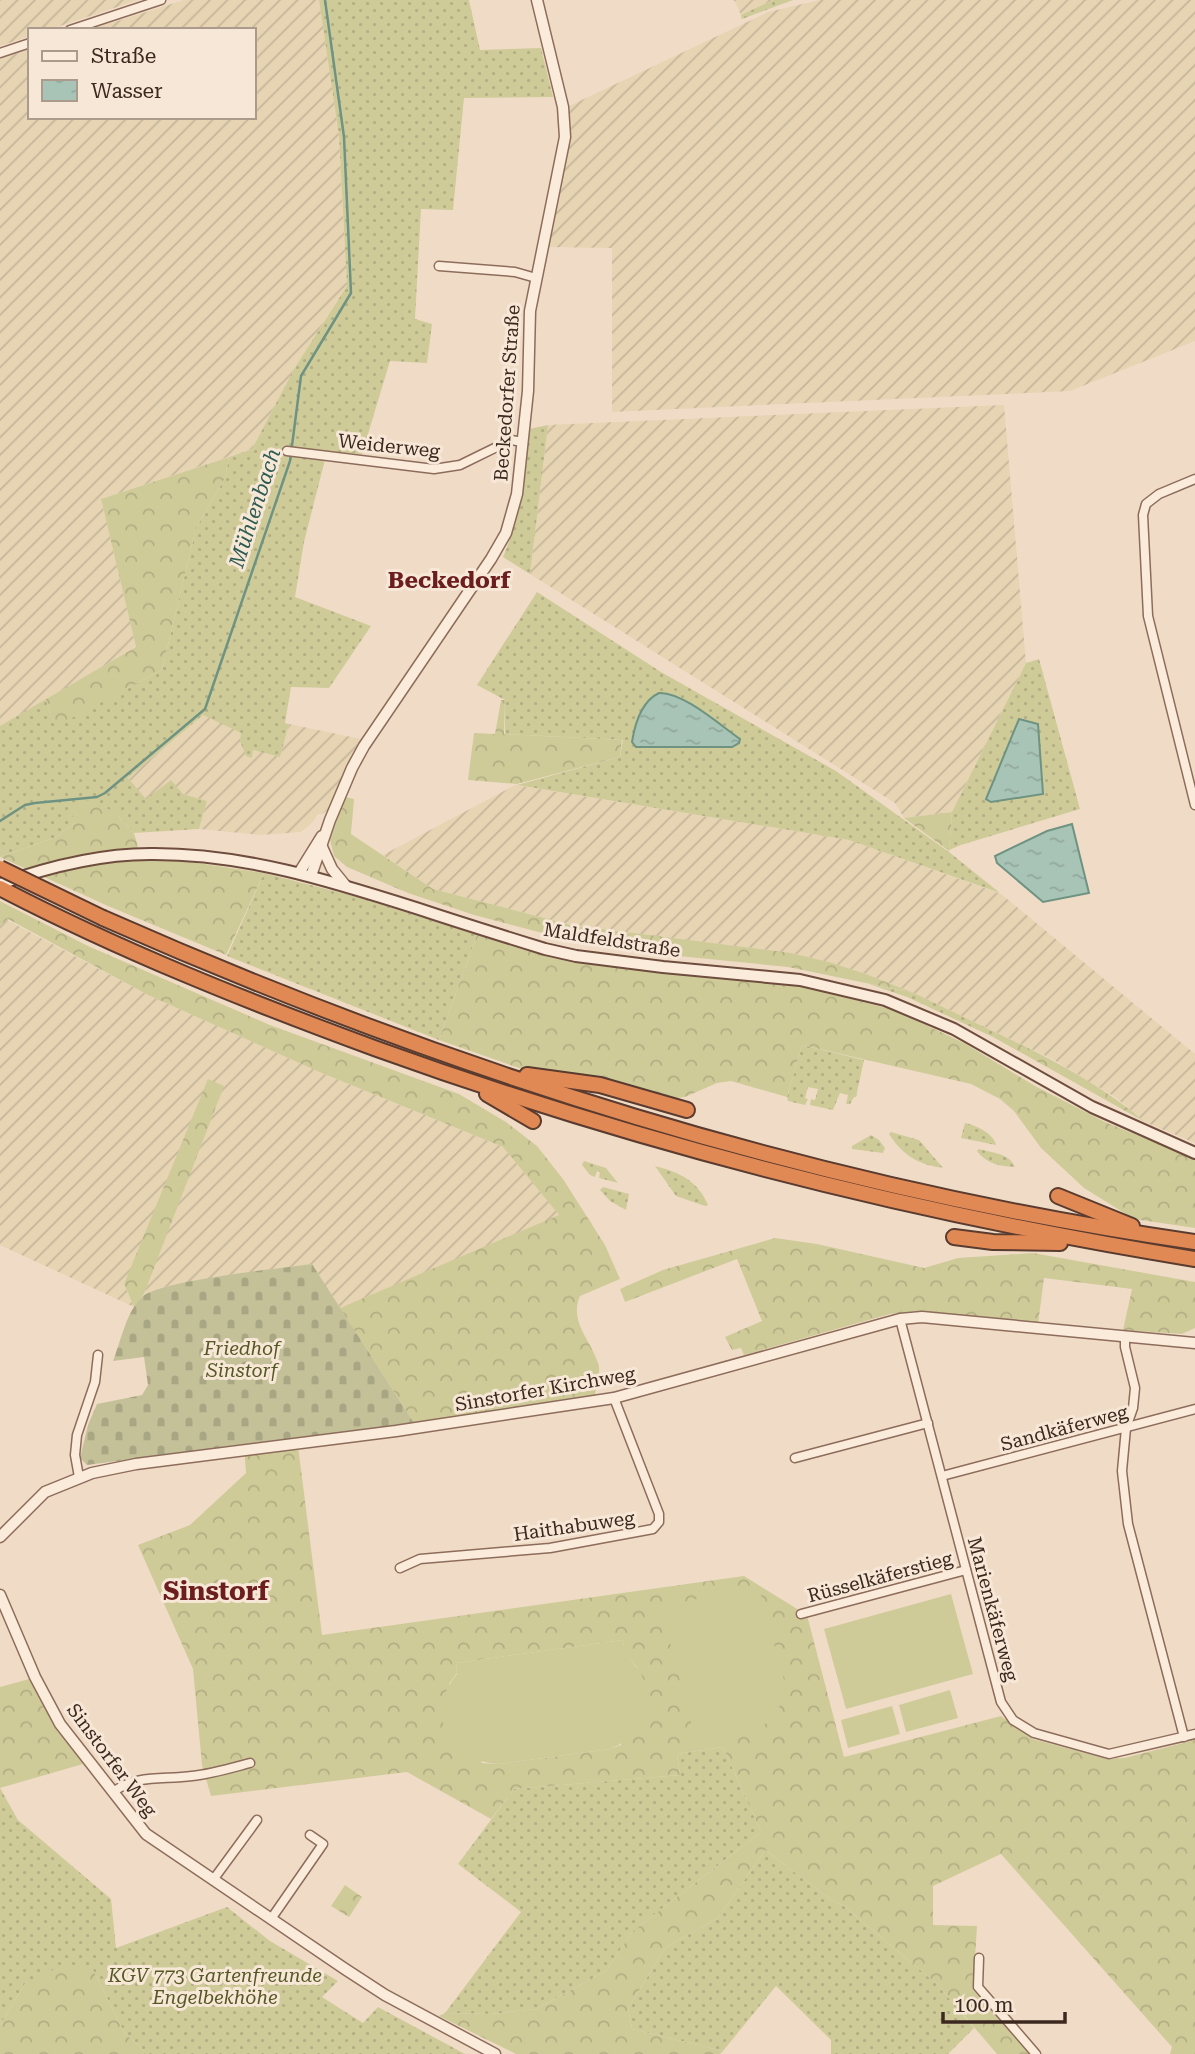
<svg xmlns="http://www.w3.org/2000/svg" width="1195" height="2054" font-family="'Roboto Serif',serif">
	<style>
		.farmland { fill: url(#farmland-furrows) }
		.grass { fill: url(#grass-dots) }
		.forest { fill: url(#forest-crowns); fill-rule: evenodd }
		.cemetery { fill: url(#cemetery-stones) }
		.pitch { fill: #cfcb99 }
		.water { fill: url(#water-ripples); stroke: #6e9382; stroke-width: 2 }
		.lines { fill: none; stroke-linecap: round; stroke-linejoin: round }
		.stream { stroke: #6e9382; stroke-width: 2.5 }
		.minor-casing { stroke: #8d6c5b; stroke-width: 11 }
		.tertiary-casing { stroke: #8d6c5b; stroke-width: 13 }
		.secondary-casing { stroke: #6f4d3e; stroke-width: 14 }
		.motorway-casing { stroke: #5a3b2f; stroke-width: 18 }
		.minor { stroke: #faebda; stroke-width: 8 }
		.tertiary { stroke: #faebda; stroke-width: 10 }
		.secondary { stroke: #faebda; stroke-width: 10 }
		.motorway { stroke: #e18955; stroke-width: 14 }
		.motorway-bridge-casing { stroke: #5a3b2f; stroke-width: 18; stroke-linecap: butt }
		.motorway-bridge { stroke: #e18955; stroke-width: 14 }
		.labels { text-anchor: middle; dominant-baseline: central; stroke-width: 6; stroke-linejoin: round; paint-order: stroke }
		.street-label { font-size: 19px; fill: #3c281f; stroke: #f7e7d6 }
		.park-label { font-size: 19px; font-style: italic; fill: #565925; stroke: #f7e7d6 }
		.water-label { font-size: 21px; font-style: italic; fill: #2e5c51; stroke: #f7e7d6 }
		.quarter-label { font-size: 23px; font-weight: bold; fill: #6b1e1d; stroke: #f7e7d6 }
		.district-label { font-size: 26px; font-weight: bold; fill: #6b1e1d; stroke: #f7e7d6 }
	</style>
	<defs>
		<pattern id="farmland-furrows" width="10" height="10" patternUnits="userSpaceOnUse" patternTransform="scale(1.75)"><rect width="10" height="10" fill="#e6d4b3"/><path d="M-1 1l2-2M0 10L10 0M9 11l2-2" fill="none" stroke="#c6b69a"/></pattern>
		<pattern id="grass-dots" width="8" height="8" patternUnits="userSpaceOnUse" patternTransform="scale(1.75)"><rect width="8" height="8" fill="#cfcb99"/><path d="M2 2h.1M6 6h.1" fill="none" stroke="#b3ae83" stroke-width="1.8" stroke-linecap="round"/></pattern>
		<pattern id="forest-crowns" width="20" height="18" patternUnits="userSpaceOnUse" patternTransform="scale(1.75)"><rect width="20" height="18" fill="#cfcb99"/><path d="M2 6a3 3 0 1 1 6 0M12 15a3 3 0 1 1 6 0" fill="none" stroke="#b3ae83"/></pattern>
		<pattern id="cemetery-stones" width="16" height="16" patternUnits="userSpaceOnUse" patternTransform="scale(1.75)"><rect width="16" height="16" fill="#c4c199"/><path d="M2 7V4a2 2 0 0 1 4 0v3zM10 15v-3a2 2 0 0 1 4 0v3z" fill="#a9a683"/></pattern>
		<pattern id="water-ripples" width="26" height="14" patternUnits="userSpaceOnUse" patternTransform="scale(1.75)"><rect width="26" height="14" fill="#a8c4b6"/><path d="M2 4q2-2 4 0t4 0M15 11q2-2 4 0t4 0" fill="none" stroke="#92a89c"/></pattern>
	</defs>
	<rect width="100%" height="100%" fill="#f0dcc6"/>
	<!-- farmland -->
	<g class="farmland">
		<polygon points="0,0 138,0 48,30 30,30 30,36 0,46"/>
		<polygon points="184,0 319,0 339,136 347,286 294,369 252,449 101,499 136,647 0,726 0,59 30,49 30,117 254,117 254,30 89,30"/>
		<polygon points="734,0 773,0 741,15"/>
		<polygon points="820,0 1195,0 1195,341 1070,391 612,412 612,248 546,247 569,137 567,107 768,12"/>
		<polygon points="1004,405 1026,663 952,812 904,818 895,803 530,574 548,425"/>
		<polygon points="204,714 241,733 252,757 253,750 280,757 289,724 361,739 329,809 322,814 318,814 312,823 301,832 260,835 199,829 207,801 183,794 146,800 128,778"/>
		<polygon points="515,785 849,840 1001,894 1195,1054 1195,1143 1145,1122 1115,1097 1054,1060 914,993 866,974 829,962 791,953 571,925 433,889 383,855"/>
		<polygon points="7,920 148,995 317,1071 503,1147 560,1216 340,1308 312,1264 230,1275 159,1288 144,1294 150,1277 124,1284 134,1307 0,1245 0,926"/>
	</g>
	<!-- grass -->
	<g class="grass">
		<polygon points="319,0 469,0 480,50 541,48 553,97 464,98 453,210 421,209 415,319 432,324 427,363 390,361 362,454 327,452 304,542 295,597 371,626 329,688 291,687 285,723 289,724 280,757 253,750 252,758 246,756 240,741 241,733 203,715 128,778 146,799 171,780 183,794 207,801 199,829 134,833 114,812 75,823 54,838 0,857 0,726 46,699 55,726 162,670 196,528 225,478 229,457 252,449 294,369 347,286 339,136"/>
		<polygon points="773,0 793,0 742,19 741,15"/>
		<path d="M548 425 530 574 503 557C521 516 524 473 529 429Z"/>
		<polygon points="537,592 661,672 836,771 949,852 1000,893 849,840 517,785 620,757 623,740 505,734 505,700 477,685"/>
		<polygon points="1039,659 1080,809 961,845 949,850 952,812 1026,663"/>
		<polygon points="264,873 361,898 477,935 439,1040 227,956"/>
		<polygon points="869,984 914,993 997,1033 993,1037 907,997"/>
		<polygon points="802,1045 864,1060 856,1097 854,1097 850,1104 846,1104 848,1095 840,1093 833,1110 810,1105 811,1099 815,1100 818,1089 808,1087 805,1098 808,1099 805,1105 788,1101 787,1097"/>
		<path d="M965 1123C977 1126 993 1133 996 1145L961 1138Z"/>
		<path d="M891 1132 919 1140 943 1168C919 1165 902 1155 889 1134Z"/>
		<polygon points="871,1135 879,1140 885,1148 883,1153 852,1149 852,1146"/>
		<path d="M979 1149C993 1153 1009 1153 1015 1167 999 1166 987 1164 977 1151Z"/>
		<polygon points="584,1161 606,1168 618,1183 599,1178 600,1172 597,1171 595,1177 590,1175 582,1165"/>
		<path d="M655 1166C679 1172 698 1181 708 1205L705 1206 676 1196Z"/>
		<polygon points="603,1187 629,1194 626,1210 610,1201 600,1190"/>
		<polygon points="723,1747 761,1832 633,1931 606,1971 536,2009 491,2014 445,2013 521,1912 458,1864 514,1789 680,1775 677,1754"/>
		<polygon points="0,1788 18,1820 111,1899 116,1948 227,1907 270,1941 338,1981 322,1997 363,2023 378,2007 465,2054 146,2054 138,2044 125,2034 93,1970 26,1982 0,2025"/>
		<polygon points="765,1850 830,1899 844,1906 937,1984 974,2028 948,2054 831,2054 831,2040 776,1986 723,2051 632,2029 628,2008 666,1947 718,1918"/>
	</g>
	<!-- forest -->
	<g class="forest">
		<polygon points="229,457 225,478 196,528 162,670 55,727 46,699 136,647 101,499"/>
		<polygon points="501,700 505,700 504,734 622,740 620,757 517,784 468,780 474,733 495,734"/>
		<polygon points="345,797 354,799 351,834 433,889 571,925 791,953 829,962 866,974 914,993 788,967 628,951 584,944 474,915 408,893 347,867 334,856 330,840"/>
		<polygon points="91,800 114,812 134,833 142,861 177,860 264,873 226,955 108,906 0,857 54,838 75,823 68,803"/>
		<polygon points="952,812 949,851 904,818"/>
		<path d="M0 901 88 946 270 1025 459 1094 506 1122 537 1146 563 1179 605 1245 620 1279 580 1296C568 1323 594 1343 599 1367 600 1375 596 1387 595 1395L414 1423 340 1308 559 1215 503 1147 317 1071 148 995 8 919 0 926Z"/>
		<polygon points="477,935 552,958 801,986 894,1010 964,1043 1035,1086 1105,1122 1195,1159 1195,1228 1134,1219 1084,1188 1041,1148 1014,1111 1000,1099 971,1084 802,1045 787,1097 731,1081 717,1083 685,1097 670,1099 603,1081 519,1068 439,1040"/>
		<path d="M997 1033C1050 1058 1100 1084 1145 1122L993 1037Z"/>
		<polygon points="208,1079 224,1086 144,1294 134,1307 124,1284"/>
		<polygon points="775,1238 817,1244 924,1268 958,1258 1033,1253 1195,1282 1195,1328 1182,1334 1123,1330 1132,1289 1044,1278 1038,1324 917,1311 890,1314 744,1355 741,1348 732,1350 725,1337 762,1321 737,1259 625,1302 620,1289 663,1270"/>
		<path d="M297 1438 322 1635 744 1576 807 1615 844 1757 1001 1716 1033 1739 1107 1759 1124 1758 1195 1740V2054H1170L1172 2047 1001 1854 933 1886V1925L977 1926 973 1990 1031 2054H997L937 1984 844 1906 830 1899 765 1850 718 1918 666 1947 628 2008 632 2029 723 2051 720 2054H516L439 2016 445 2013 491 2014 536 2009 606 1971 633 1931 761 1832 723 1747 677 1754 680 1775 514 1789 491 1819 407 1772 211 1796 202 1765 193 1669 138 1545 190 1525 246 1473 244 1445ZM623 1640 625 1655 637 1667 621 1745 610 1749 498 1764 482 1763 449 1684 457 1673 456 1663Z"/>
		<polygon points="29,1679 55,1728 83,1764 0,1788 0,1687"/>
		<polygon points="345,1885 362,1897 349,1917 331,1906"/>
		<polygon points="66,1964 93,1970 125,2034 138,2044 146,2054 0,2054 0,2025 26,1982"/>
	</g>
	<!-- cemetery -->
	<path class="cemetery" d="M312 1264 414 1423 87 1465 80 1458 88 1425 97 1404 142 1395 148 1385 144 1357 113 1361C121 1341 126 1312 142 1297 157 1281 283 1268 312 1264Z"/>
	<!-- pitch -->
	<g class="pitch">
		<polygon points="735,1588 760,1592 787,1691 774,1717 753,1733 698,1748 661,1609"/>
		<polygon points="951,1594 973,1674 846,1709 824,1629"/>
		<path d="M623 1640C626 1663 634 1659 643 1678 658 1708 638 1738 610 1749L498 1764C448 1761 424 1713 457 1674L456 1663Z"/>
		<polygon points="950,1690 958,1718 906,1732 899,1705"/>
		<polygon points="892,1706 900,1734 848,1748 841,1720"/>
	</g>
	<!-- water -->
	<g class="water">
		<path d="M659 693C683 692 720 725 740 739L739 743 732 747H636L632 742C635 723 642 701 659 693Z"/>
		<polygon points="1019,719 1038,724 1043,794 991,802 986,799"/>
		<polygon points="1072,824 1089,893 1043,902 997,863 995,856 1047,831"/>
	</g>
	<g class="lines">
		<!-- stream -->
		<polyline class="stream" points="0,821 25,805 35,803 97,797 105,793 205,709 290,461 301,376 351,293 344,137 325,0"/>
		<!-- minor casing -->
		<g class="minor-casing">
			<g id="minor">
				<polyline points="70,30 161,0"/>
				<polyline points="0,53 30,43"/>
				<polyline points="439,266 515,272 536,278"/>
				<polyline points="287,451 434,469 460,465 511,440 523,442"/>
				<polyline points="1195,479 1159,494 1146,504 1143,515 1148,616 1195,805"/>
				<polyline points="900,1319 1001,1702 1013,1720 1034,1733 1109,1754 1195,1734"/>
				<polyline points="1125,1337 1125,1347 1135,1388 1133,1408 1126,1428 1122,1471 1128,1524 1184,1737"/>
				<polyline points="795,1458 928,1423"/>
				<polyline points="942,1476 1195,1409"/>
				<polyline points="79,1477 75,1455 77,1435 95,1382 98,1355"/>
				<polyline points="400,1568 420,1559 550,1548 653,1529 659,1522 659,1514 614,1398"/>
				<polyline points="801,1614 966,1570"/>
				<path d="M113 1792C137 1774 163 1780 192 1776 211 1774 231 1768 250 1763"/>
				<polyline points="213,1880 257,1820"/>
				<polyline points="271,1919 323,1844 310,1835"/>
				<polyline points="979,1958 978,1987 1036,2054"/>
			</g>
		</g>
		<!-- tertiary casing -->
		<g class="tertiary-casing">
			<g id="tertiary">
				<polyline points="322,847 332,869 345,885"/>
				<polyline points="299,873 322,836"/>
				<polyline points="311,876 330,820 352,768 364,746 491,559 506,533 517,494 528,391 530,311 565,137 563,107 537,0"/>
				<polyline points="0,1537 45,1492 92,1473 136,1464 396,1431 614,1398 900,1319 922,1317 1195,1343"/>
				<polyline points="0,1595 35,1677 60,1724 146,1834 345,1969 385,1995 495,2054"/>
			</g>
		</g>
		<!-- secondary casing -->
		<g class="secondary-casing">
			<path id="secondary" d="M0 884C48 867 99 854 150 854 243 853 331 881 419 909 461 923 503 936 545 949L576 956 663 967 800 980 885 1000 954 1029 1092 1107 1195 1153"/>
		</g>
		<!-- motorway casing -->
		<g class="motorway-casing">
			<g id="motorway">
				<path d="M0 888C121 951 249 1002 377 1049 643 1145 916 1214 1195 1259"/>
				<path d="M103 918C451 1072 818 1188 1195 1242"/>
				<polyline points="527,1075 600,1085 687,1110"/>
				<polyline points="487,1094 533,1121"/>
				<polyline points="1058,1196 1132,1226"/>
				<polyline points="954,1237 993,1242 1060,1243"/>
			</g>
		</g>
		<!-- minor -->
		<use href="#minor" class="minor"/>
		<!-- tertiary -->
		<use href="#tertiary" class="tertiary"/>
		<!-- secondary -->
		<use href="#secondary" class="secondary"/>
		<!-- motorway -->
		<use href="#motorway" class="motorway"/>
		<!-- motorway-bridge casing -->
		<g class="motorway-bridge-casing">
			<polyline id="motorway-bridge" points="0,868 103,918"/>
		</g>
		<!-- motorway-bridge -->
		<use href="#motorway-bridge" class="motorway-bridge"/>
	</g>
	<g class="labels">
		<!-- street labels -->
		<g class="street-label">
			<text transform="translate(507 393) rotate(-86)">Beckedorfer Straße</text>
			<text transform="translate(389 446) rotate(6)">Weiderweg</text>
			<text transform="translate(612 940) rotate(9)">Maldfeldstraße</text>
			<text transform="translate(545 1389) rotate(-10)">Sinstorfer Kirchweg</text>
			<text transform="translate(1064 1428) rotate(-15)">Sandkäferweg</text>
			<text transform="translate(574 1526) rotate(-8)">Haithabuweg</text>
			<text transform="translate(880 1577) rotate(-15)">Rüsselkäferstieg</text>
			<text transform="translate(993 1609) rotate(75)">Marienkäferweg</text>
			<text transform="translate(112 1760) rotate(53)">Sinstorfer Weg</text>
		</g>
		<!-- park labels -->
		<g class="park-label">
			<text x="242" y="1348">Friedhof<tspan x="242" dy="22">Sinstorf</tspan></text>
			<text x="215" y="1975">KGV 773 Gartenfreunde<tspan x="215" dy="22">Engelbekhöhe</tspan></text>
		</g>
		<!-- water labels -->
		<g class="water-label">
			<text transform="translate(255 508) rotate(-72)">Mühlenbach</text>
		</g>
		<!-- quarter labels -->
		<g class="quarter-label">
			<text x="449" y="580">Beckedorf</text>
		</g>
		<!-- district labels -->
		<g class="district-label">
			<text x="216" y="1591">Sinstorf</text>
		</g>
	</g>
	<!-- legend -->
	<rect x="28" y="28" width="228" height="91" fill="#f7e7d6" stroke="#ac9b8d" stroke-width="2"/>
	<rect x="42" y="51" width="35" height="10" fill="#faebda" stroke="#ac9b8d" stroke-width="2"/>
	<text x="91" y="63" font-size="21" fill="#3c281f">Straße</text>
	<rect x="42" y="80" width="35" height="21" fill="url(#water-ripples)" stroke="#ac9b8d" stroke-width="2"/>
	<text x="91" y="98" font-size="21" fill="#3c281f">Wasser</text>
	<!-- scale -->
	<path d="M943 2012v10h122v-10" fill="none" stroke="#3c281f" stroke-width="3.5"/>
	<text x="954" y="2012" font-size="21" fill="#3c281f" stroke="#f7e7d6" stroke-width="5" paint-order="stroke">100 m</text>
</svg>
